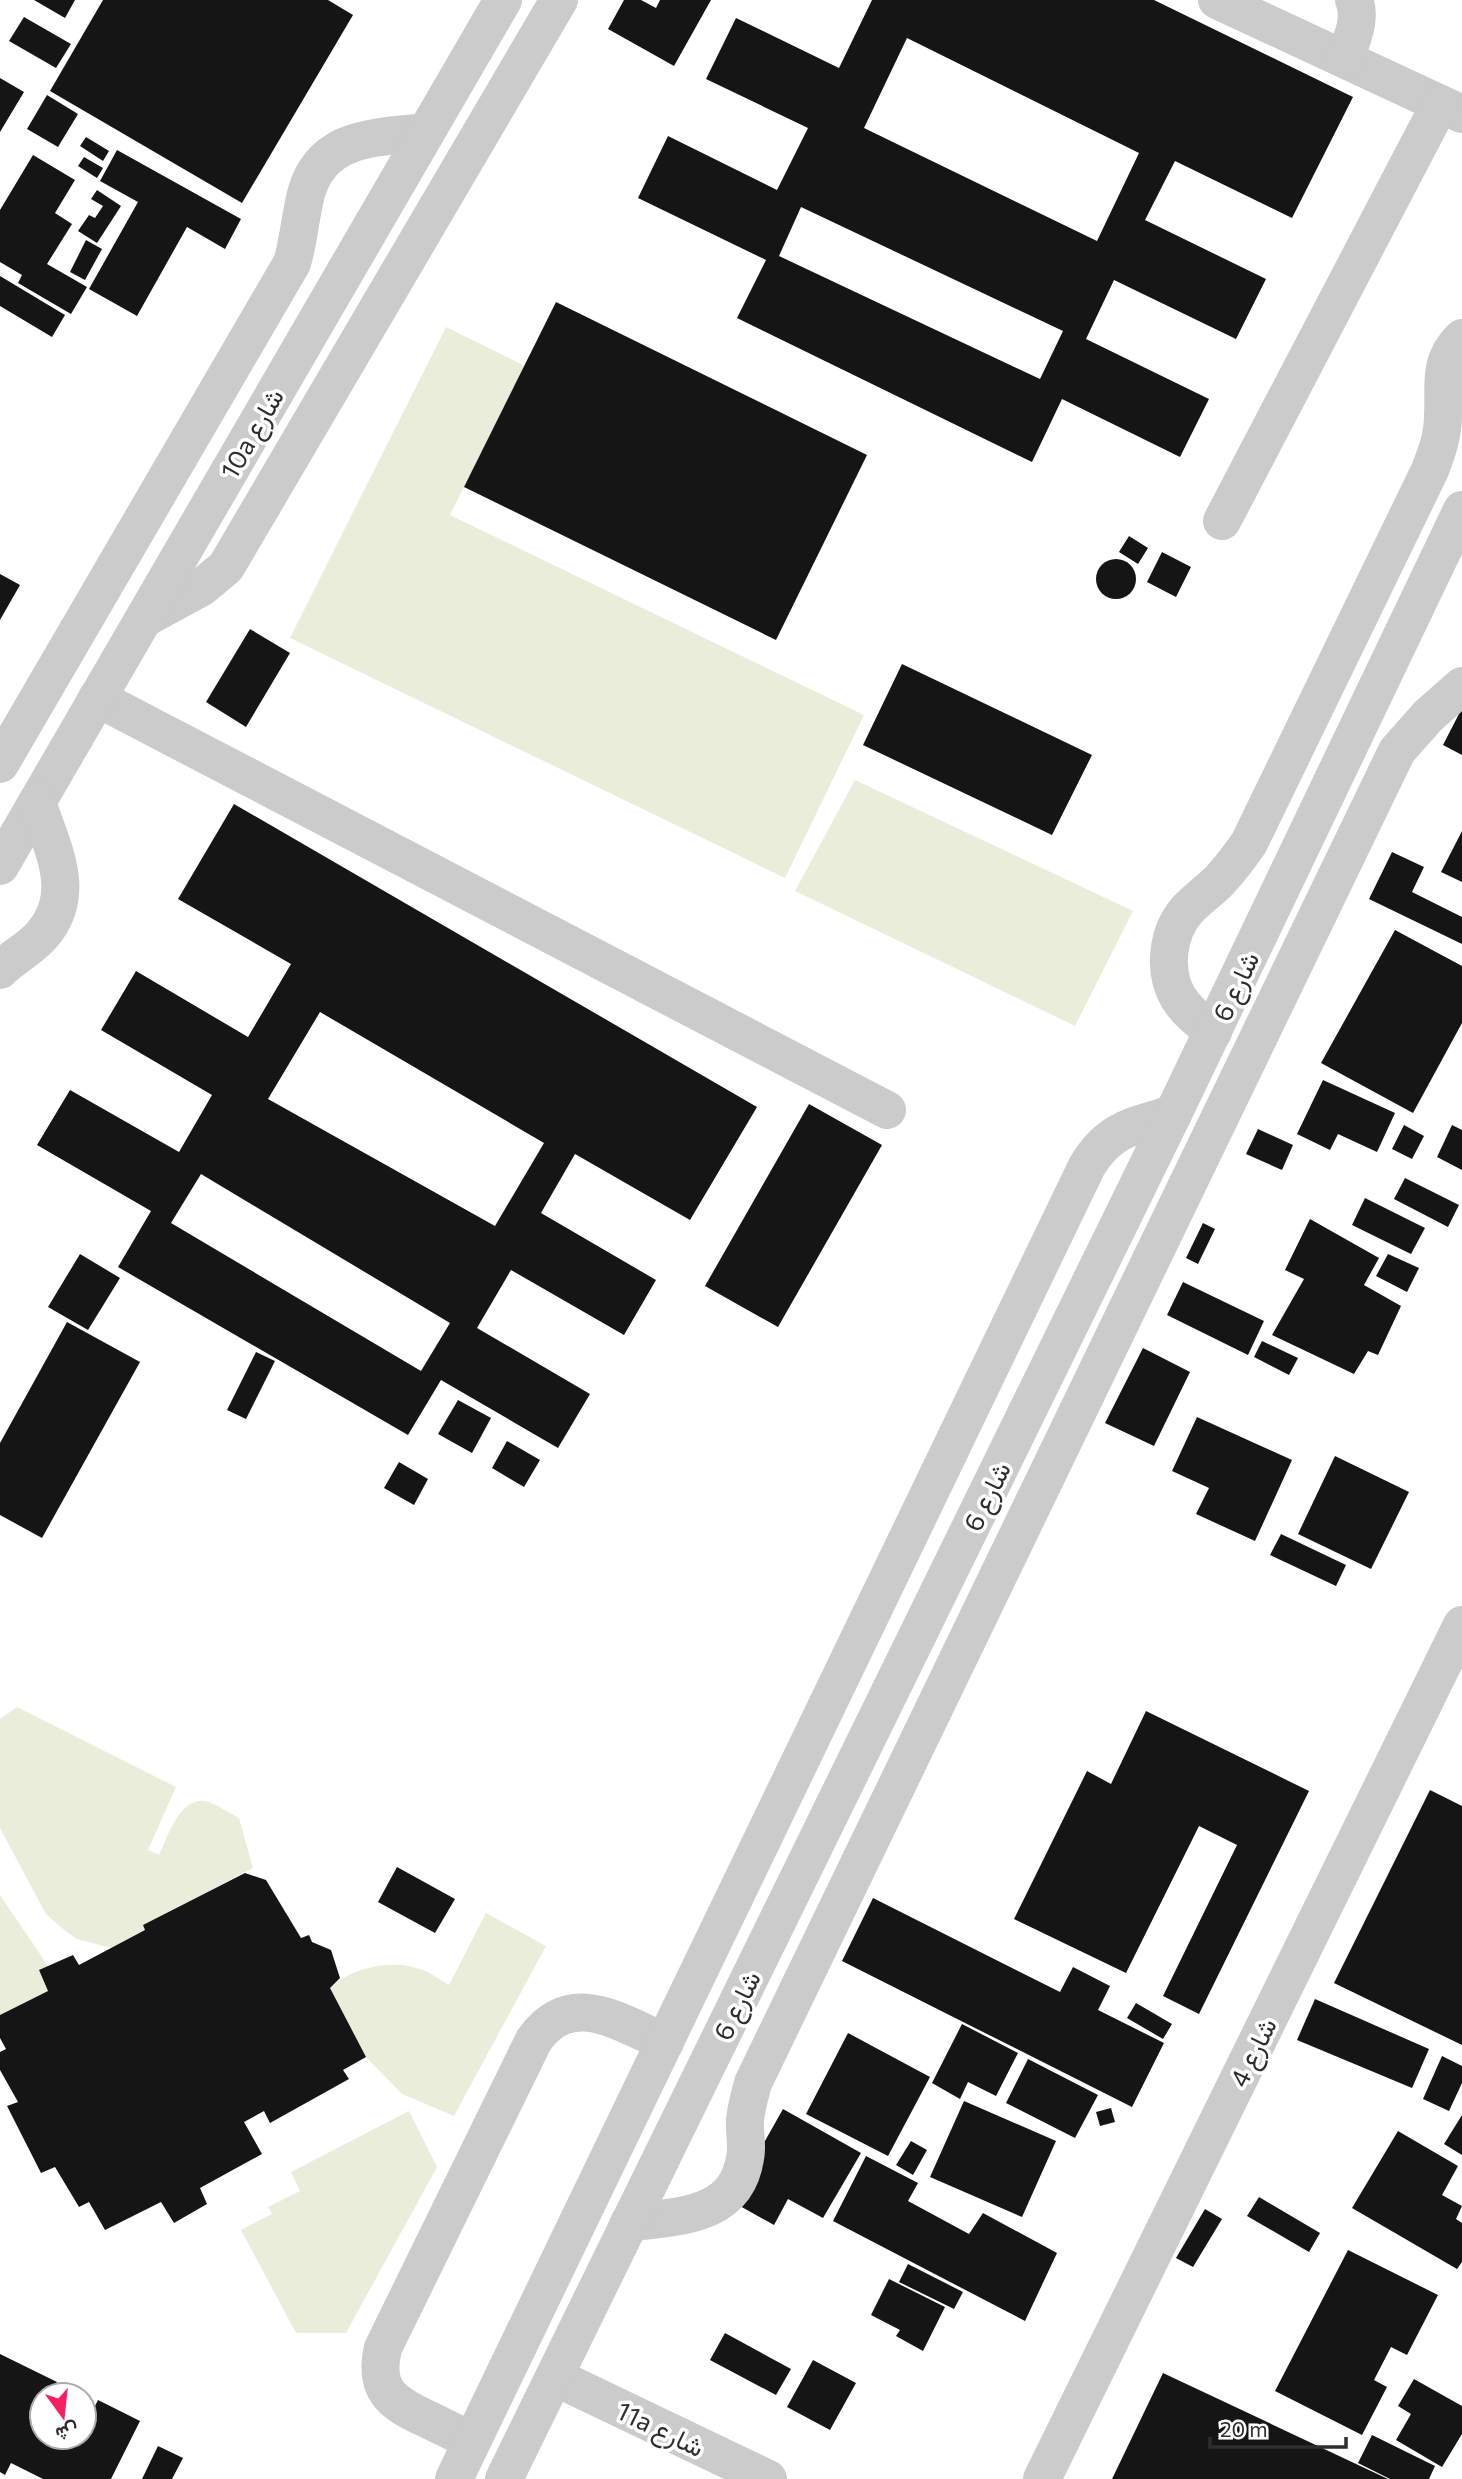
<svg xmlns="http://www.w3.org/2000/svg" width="1462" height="2479" font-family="Commissioner,Vazirmatn,sans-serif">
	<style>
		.garden { fill: #e9edda }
		.building { fill: #151515; fill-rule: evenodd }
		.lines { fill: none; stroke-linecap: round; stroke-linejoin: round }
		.minor { stroke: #cbcbcb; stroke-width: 38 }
		.labels { text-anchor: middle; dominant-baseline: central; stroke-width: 7; stroke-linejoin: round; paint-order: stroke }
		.street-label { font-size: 26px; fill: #2e2e2e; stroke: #fff }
	</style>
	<rect width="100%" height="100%" fill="#fff"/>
	<!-- garden -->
	<g class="garden">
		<polygon points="446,327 525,366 450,515 864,715 785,878 290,638"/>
		<polygon points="855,780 1133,911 1075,1026 795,891"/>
		<path d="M17 1707 176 1787 148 1850 159 1855C168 1836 181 1793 209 1802 219 1806 230 1813 239 1818L253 1868 144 1925 145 1930 111 1948 77 1939 63 1929 46 1914 0 1828V1719Z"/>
		<polygon points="0,1895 48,1966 39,1971 48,1991 0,2015"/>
		<path d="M486 1913 546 1946 454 2116 402 2094 366 2057 330 1988C353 1967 390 1959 420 1969 430 1972 440 1980 449 1985Z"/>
		<polygon points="409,2111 437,2167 346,2333 296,2333 241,2230 272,2214 268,2207 300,2191 291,2172"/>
	</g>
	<!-- building -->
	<g class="building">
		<polygon points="34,0 75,0 65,18"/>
		<polygon points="103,0 328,0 353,15 242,203 50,91"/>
		<polygon points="624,0 641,0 656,8 660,0 711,0 674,66 608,29"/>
		<path d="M872 0H1154L1353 97 1292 218 1175 161 1145 220 1266 279 1236 339 1114 280 1086 339 1209 399 1180 457 1062 399 1032 462 737 318 766 260 638 198 668 136 777 190 808 128 706 79 736 18 839 68ZM907 38 1139 153 1097 241 864 128ZM801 207 1063 331 1040 379 779 256Z"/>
		<polygon points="24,17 71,44 56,68 9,41"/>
		<polygon points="0,78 24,92 0,132"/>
		<polygon points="47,95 78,114 58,147 27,129"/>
		<polygon points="86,137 109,151 103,161 80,146"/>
		<polygon points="117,150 241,219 225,249 187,227 137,316 89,289 138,202 100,181"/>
		<polygon points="33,155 75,180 55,213 72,224 47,264 87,287 71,314 18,283 22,275 0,262 0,210"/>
		<polygon points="84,157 103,168 97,178 78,166"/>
		<polygon points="97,190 121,206 97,243 78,231 89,215 95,218 103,206 91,199"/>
		<polygon points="86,240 102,249 85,280 70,272"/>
		<polygon points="0,276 65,315 52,337 0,306"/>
		<polygon points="556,302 867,455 776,640 464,487"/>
		<polygon points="1129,536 1148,548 1138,564 1119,552"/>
		<polygon points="1162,552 1191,567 1176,597 1147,582"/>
		<circle cx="1116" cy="579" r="20"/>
		<polygon points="0,574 20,585 0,620"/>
		<polygon points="250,629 290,653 246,727 206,702"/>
		<polygon points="902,664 1092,755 1052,835 863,745"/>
		<polygon points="1462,708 1462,755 1443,745"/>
		<path d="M234 804 757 1107 690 1220 575 1154 541 1213 656 1280 624 1335 511 1270 477 1328 590 1394 558 1448 441 1380 408 1435 118 1267 151 1211 37 1145 70 1090 179 1152 212 1095 101 1030 136 971 248 1037 291 964 178 899ZM320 1012 544 1143 495 1226 268 1099ZM201 1174 450 1323 421 1371 171 1223Z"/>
		<polygon points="1462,831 1462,882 1441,872"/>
		<polygon points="1392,852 1424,867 1412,892 1462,917 1462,944 1369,899"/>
		<polygon points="1395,930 1462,966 1462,1023 1413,1113 1321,1063"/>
		<polygon points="1323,1080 1395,1113 1377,1152 1338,1134 1330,1150 1297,1134"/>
		<polygon points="809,1104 882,1145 778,1327 705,1286"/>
		<polygon points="1404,1125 1424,1136 1412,1159 1392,1149"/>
		<polygon points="1452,1125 1462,1130 1462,1170 1437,1157"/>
		<polygon points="1258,1129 1293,1145 1282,1170 1246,1154"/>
		<polygon points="1405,1178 1459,1205 1448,1227 1394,1199"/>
		<polygon points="1365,1198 1425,1228 1411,1254 1352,1225"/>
		<polygon points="1310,1219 1379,1258 1364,1285 1401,1306 1378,1355 1368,1351 1354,1374 1272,1335 1304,1279 1285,1270"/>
		<polygon points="1203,1223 1215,1229 1198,1264 1186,1258"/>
		<polygon points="80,1254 120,1278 88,1330 48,1307"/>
		<polygon points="1388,1254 1419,1268 1407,1292 1376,1276"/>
		<polygon points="1183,1282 1264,1321 1248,1355 1167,1315"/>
		<polygon points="67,1322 140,1362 42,1538 0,1515 0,1443"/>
		<polygon points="1262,1341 1298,1358 1289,1375 1254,1357"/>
		<polygon points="1143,1348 1190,1372 1154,1446 1105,1423"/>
		<polygon points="256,1352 275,1361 246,1419 227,1410"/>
		<polygon points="458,1400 491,1418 472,1453 438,1434"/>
		<polygon points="1197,1417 1292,1460 1255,1541 1196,1514 1209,1488 1172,1471"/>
		<polygon points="507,1441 540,1460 524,1487 492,1468"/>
		<polygon points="1335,1456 1409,1492 1371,1569 1298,1534"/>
		<polygon points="399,1462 428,1479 414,1505 384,1488"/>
		<polygon points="1281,1534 1346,1565 1336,1586 1270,1555"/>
		<polygon points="1146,1711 1309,1791 1199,2014 1163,1996 1237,1845 1199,1826 1126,1973 1014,1919 1087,1771 1111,1784"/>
		<polygon points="1430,1790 1462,1806 1462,2045 1334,1983"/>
		<polygon points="397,1867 455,1899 435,1933 378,1902"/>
		<polygon points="245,1873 266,1880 301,1938 309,1935 312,1942 331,1950 340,1978 330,1988 366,2057 343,2070 349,2079 270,2123 264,2111 244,2122 262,2154 200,2188 207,2204 174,2223 161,2202 105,2230 89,2202 79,2207 55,2167 41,2173 7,2106 18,2102 0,2070 0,2052 6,2049 0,2038 0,2015 48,1991 39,1970 73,1955 79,1965 145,1930 143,1925"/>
		<polygon points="873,1898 1060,1992 1073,1967 1110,1986 1098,2010 1164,2043 1132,2107 842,1961"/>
		<polygon points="1315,1999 1429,2049 1412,2088 1297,2040"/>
		<polygon points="1136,2003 1172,2024 1163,2039 1127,2018"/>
		<polygon points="962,2024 1018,2053 996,2096 968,2082 960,2099 932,2083"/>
		<polygon points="848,2033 930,2077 888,2156 806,2114"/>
		<polygon points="1442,2056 1462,2066 1462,2083 1449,2111 1423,2099"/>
		<polygon points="1028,2059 1098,2095 1075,2138 1006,2103"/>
		<polygon points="964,2101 1056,2141 1022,2217 930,2177"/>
		<polygon points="1111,2108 1115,2122 1100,2126 1096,2112"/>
		<polygon points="783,2109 861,2153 823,2218 788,2199 774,2225 731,2201"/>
		<polygon points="1462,2115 1462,2155 1444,2144"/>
		<polygon points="1398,2131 1458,2166 1442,2195 1462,2206 1456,2219 1462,2223 1462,2262 1457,2269 1352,2208"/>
		<polygon points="911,2141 927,2150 913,2175 896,2165"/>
		<polygon points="866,2156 918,2183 908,2201 969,2234 983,2213 1057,2253 1025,2321 833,2221"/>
		<polygon points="1259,2197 1320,2233 1309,2252 1247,2216"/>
		<polygon points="1205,2209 1222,2219 1193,2267 1176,2258"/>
		<polygon points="1348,2250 1438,2295 1407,2355 1391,2347 1374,2380 1387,2387 1362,2435 1275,2391"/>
		<polygon points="908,2264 963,2292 954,2309 899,2282"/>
		<polygon points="889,2279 945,2307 923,2351 896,2336 900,2330 871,2315"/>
		<polygon points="725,2333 791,2369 776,2395 710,2360"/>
		<polygon points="0,2354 57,2382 50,2395 42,2395 42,2437 84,2437 84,2428 98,2400 140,2421 111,2479 43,2479 11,2463 5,2475 0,2472"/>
		<polygon points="813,2360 856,2383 830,2430 787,2407"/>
		<polygon points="1163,2373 1388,2479 1112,2479"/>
		<polygon points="1414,2379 1462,2406 1462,2434 1442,2467 1396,2440 1411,2414 1398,2406"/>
		<polygon points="1372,2435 1435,2466 1429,2479 1390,2479 1358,2463"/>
		<polygon points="158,2446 183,2458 172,2479 142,2479"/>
	</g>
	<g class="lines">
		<!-- minor -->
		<g class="minor">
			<polyline points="1217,0 1462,114"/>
			<path d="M1345 59C1351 41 1362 19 1354 0"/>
			<polyline points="1222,521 1440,104"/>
			<polyline points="145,618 202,587 226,567 559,0"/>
			<polyline points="97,698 887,1110"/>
			<path d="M0 764 292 263C299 240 300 217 306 194 322 135 376 138 426 132"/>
			<polyline points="0,866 503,0"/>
			<path d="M0 970C13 957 30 949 42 935 79 892 51 847 37 802"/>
			<path d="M1213 1032C1200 1021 1187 1012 1178 997 1163 971 1167 933 1187 910 1196 900 1209 891 1219 881 1230 869 1240 856 1249 843L1430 470C1437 452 1443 435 1443 416 1445 385 1437 363 1462 338"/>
			<path d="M629 2223C676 2216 736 2218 745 2158 748 2146 744 2133 745 2120 746 2108 750 2095 753 2083L1397 751 1428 716 1462 686"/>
			<polyline points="555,2377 768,2479"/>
			<path d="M472 2441C457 2434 442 2426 427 2419 392 2403 373 2390 383 2348L534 2040C571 1988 618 2022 665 2042"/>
			<path d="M454 2479 1087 1166C1110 1128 1134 1126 1173 1114"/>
			<polyline points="504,2479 1173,1114 1462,510"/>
			<polyline points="1042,2479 1462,1625"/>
		</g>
	</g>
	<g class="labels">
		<!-- street labels -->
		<g class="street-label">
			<text transform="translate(251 433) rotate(-60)">10a شارع</text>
			<text transform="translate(1235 986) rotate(-65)">شارع 6</text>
			<text transform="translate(986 1496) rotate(-64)">شارع 6</text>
			<text transform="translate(736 2005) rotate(-64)">شارع 6</text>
			<text transform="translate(1252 2052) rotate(-64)">شارع 4</text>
			<text transform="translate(661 2428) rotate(26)">11a شارع</text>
		</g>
	</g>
	<!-- north arrow -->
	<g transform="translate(63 2416) rotate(165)"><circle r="33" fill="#ffffff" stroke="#ababab" stroke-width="2"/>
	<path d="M0-5L12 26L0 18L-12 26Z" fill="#f71e62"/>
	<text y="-10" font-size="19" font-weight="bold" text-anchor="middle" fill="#2e2e2e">ش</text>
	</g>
	<!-- scale -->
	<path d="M1210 2437v10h136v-10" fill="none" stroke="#2e2e2e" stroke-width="3.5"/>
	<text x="1220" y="2437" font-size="21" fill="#2e2e2e" stroke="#ffffff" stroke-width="5" paint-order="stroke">20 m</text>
</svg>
